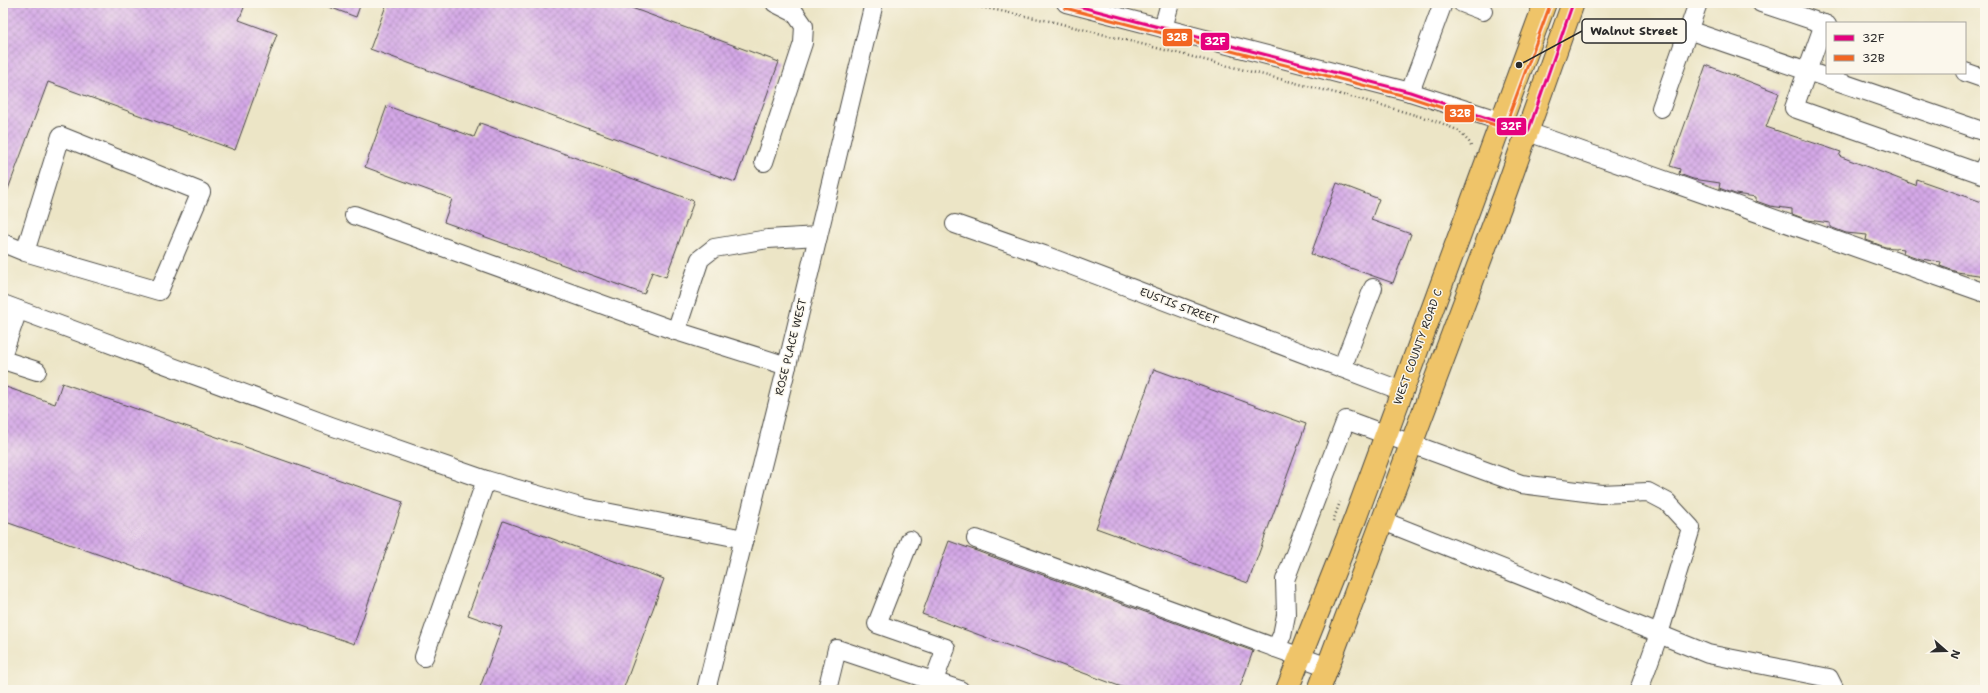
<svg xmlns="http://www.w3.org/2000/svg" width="1988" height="693" font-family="'Shantell Sans',sans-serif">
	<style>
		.building { fill: url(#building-cross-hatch) }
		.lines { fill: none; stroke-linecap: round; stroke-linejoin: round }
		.minor-casing { stroke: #484742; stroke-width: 20 }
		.major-casing { stroke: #484742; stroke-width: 24 }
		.path { stroke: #484742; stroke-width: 2.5; stroke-dasharray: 1 3; stroke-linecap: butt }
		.minor { stroke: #fff; stroke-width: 18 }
		.major { stroke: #efc469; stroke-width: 22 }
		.bus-1-casing { stroke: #fbf7ec; stroke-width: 6 }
		.bus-2-casing { stroke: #fbf7ec; stroke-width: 6 }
		.bus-1 { stroke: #e5007d; stroke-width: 3 }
		.bus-2 { stroke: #f26522; stroke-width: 3 }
		.labels { text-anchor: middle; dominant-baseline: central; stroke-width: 3; stroke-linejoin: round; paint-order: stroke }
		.street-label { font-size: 11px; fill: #2b2b2b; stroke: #fbf7ec }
		.leader { fill: none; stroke: #2b2b2b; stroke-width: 1.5 }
		.callout-dot { fill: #2b2b2b; stroke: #fbf7ec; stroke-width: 1.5 }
		.callout { fill: #fbf7ec; stroke: #2b2b2b; stroke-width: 1.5 }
		.callout-label { font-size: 12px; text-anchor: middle; font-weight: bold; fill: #2b2b2b }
		.line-badge { stroke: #fbf7ec; stroke-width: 1.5 }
		.badge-label { font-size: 11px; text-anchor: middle; font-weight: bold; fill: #fff }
	</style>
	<defs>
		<pattern id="building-cross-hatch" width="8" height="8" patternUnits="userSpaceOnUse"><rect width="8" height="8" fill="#d4a8e7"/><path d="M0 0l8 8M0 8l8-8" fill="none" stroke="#ac89bb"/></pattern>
	</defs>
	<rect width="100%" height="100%" fill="#fbf7ec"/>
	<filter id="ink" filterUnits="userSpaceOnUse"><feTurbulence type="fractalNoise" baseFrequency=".025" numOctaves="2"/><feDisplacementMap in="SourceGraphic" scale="8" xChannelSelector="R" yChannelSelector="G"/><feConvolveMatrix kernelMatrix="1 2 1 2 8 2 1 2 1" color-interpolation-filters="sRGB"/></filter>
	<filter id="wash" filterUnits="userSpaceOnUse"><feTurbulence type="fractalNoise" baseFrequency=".012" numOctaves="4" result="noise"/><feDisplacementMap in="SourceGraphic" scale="16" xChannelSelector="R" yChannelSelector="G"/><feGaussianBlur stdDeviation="0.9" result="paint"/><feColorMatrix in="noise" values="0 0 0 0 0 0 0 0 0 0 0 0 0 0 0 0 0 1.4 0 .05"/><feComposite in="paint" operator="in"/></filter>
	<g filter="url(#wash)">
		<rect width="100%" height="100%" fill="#ece5c6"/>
		<g id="blocks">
			<!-- building -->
			<g class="building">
				<polygon points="3,3 239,3 245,5 239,20 277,34 235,150 48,82 4,200 3,200"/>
				<polygon points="322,3 361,3 356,17 321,4"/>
				<polygon points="387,3 618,3 779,62 735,182 370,49"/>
				<polygon points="1706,65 1779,93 1766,127 1841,152 1839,156 1915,185 1916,179 1985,203 1985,276 1957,272 1940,266 1941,262 1921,259 1903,253 1904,249 1885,247 1866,240 1867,235 1846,233 1830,227 1830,223 1808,220 1792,214 1792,209 1770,206 1756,201 1756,197 1735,194 1719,188 1720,183 1693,179 1679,174 1680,169 1670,166"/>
				<polygon points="387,106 474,137 480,123 694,201 666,277 652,272 644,294 444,222 452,199 365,167"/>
				<polygon points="1337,183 1379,199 1371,220 1411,234 1393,283 1311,254"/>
				<polygon points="1154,369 1306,424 1248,583 1096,528"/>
				<polygon points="62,383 403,502 354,644 3,521 3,386 55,404"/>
				<polygon points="503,521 664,579 623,690 479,690 502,627 468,615"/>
				<polygon points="949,541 1253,651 1239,690 1130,690 922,614"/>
			</g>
		</g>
	</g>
	<g filter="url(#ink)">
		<use href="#blocks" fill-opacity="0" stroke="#484742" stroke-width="1"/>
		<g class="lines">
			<!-- minor casing -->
			<g class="minor-casing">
				<g id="minor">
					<polyline points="1066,3 1410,92 1488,117 1528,132 1985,293"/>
					<polyline points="1462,3 1483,11"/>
					<polyline points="1761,3 1827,25"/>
					<polyline points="1824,24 1794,108 1982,174 1985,165"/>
					<polyline points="1163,28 1170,3"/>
					<polyline points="1688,30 1985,132"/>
					<polyline points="1965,72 1985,79"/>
					<polyline points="1410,92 1443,3"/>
					<polyline points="1661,108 1698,3"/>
					<polyline points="764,162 803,43 804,26 795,13 775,3"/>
					<polyline points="354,215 676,331"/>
					<polyline points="955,224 1044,255 1402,391"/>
					<polyline points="3,243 25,252 159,291 201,192 61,136 25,252"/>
					<polyline points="3,304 331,426 486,480 580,507 744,539"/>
					<polyline points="3,353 18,310"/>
					<polyline points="3,360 37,371"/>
					<polyline points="787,366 676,331 700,259 714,248 768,239 818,236"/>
					<polyline points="1342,368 1373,288"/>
					<polyline points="1383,521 1557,590 1590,606 1708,654 1829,678 1835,690"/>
					<polyline points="976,539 1328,667"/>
					<polyline points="910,540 877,624 946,648 934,680"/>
					<polyline points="1276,648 1282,635 1286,615 1285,580 1346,420 1521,484 1601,494 1648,492 1667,502 1691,528 1659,634 1639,690"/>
					<polyline points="424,657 486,480"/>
					<polyline points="706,690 786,370 874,3"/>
					<polyline points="827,690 837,649 960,690"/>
				</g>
			</g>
			<!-- major casing -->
			<g class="major-casing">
				<g id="major">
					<polyline points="1287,690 1355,519 1545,3"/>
					<polyline points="1319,690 1505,194 1573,3"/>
				</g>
			</g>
			<!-- path -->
			<g class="path">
				<polyline points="954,3 991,9 1054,22 1367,101 1439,122 1459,131 1469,142 1472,148"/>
				<polyline points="1333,521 1340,502"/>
			</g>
			<!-- minor -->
			<use href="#minor" class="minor"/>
			<!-- major -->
			<use href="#major" class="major"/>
			<!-- bus-1 casing -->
			<g class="bus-1-casing">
				<polyline id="bus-1" points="1066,3 1410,92 1528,132 1573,3"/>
			</g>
			<!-- bus-2 casing -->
			<g class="bus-2-casing">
				<polyline id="bus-2" points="1065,8 1409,97 1501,127 1506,124 1550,5"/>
			</g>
			<!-- bus-1 -->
			<use href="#bus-1" class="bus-1"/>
			<!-- bus-2 -->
			<use href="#bus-2" class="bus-2"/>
		</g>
	</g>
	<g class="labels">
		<!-- street labels -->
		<g class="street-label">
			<text transform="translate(1179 306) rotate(21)">EUSTIS STREET</text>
			<text transform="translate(791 347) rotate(-76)">ROSE PLACE WEST</text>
			<text transform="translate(1418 347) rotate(-70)">WEST COUNTY ROAD C</text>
		</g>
	</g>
	<!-- callouts -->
	<path class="leader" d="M1519 65L1582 31"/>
	<circle class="callout-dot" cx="1519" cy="65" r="4"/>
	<rect class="callout" x="1582" y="19" width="104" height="24" rx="4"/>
	<g class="callout-label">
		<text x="1634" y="35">Walnut Street</text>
	</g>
	<g class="line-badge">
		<rect x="1162" y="28" width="31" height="19" rx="4" fill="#f26522"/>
		<rect x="1200" y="32" width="30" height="19" rx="4" fill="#e5007d"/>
		<rect x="1444" y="104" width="31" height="19" rx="4" fill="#f26522"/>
		<rect x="1496" y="117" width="31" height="19" rx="4" fill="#e5007d"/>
	</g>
	<g class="badge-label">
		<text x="1177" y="41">32B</text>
		<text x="1215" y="45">32F</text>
		<text x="1460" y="117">32B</text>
		<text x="1511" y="130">32F</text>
	</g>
	<!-- margin -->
	<rect width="1988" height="693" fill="none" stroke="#fbf7ec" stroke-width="16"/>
	<!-- legend -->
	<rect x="1826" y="22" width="140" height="52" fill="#fbf7ec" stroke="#a8a59f"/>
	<rect x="1834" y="35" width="20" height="6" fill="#e5007d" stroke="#a8a59f"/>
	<text x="1862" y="42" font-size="12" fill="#2b2b2b">32F</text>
	<rect x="1834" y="55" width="20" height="6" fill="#f26522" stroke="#a8a59f"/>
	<text x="1862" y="62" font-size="12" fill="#2b2b2b">32B</text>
	<!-- north arrow -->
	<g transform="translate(1946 651) rotate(110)" stroke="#fbf7ec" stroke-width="3" paint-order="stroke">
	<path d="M0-3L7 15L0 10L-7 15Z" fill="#2b2b2b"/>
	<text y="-6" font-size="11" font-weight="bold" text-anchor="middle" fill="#2b2b2b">N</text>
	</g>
</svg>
